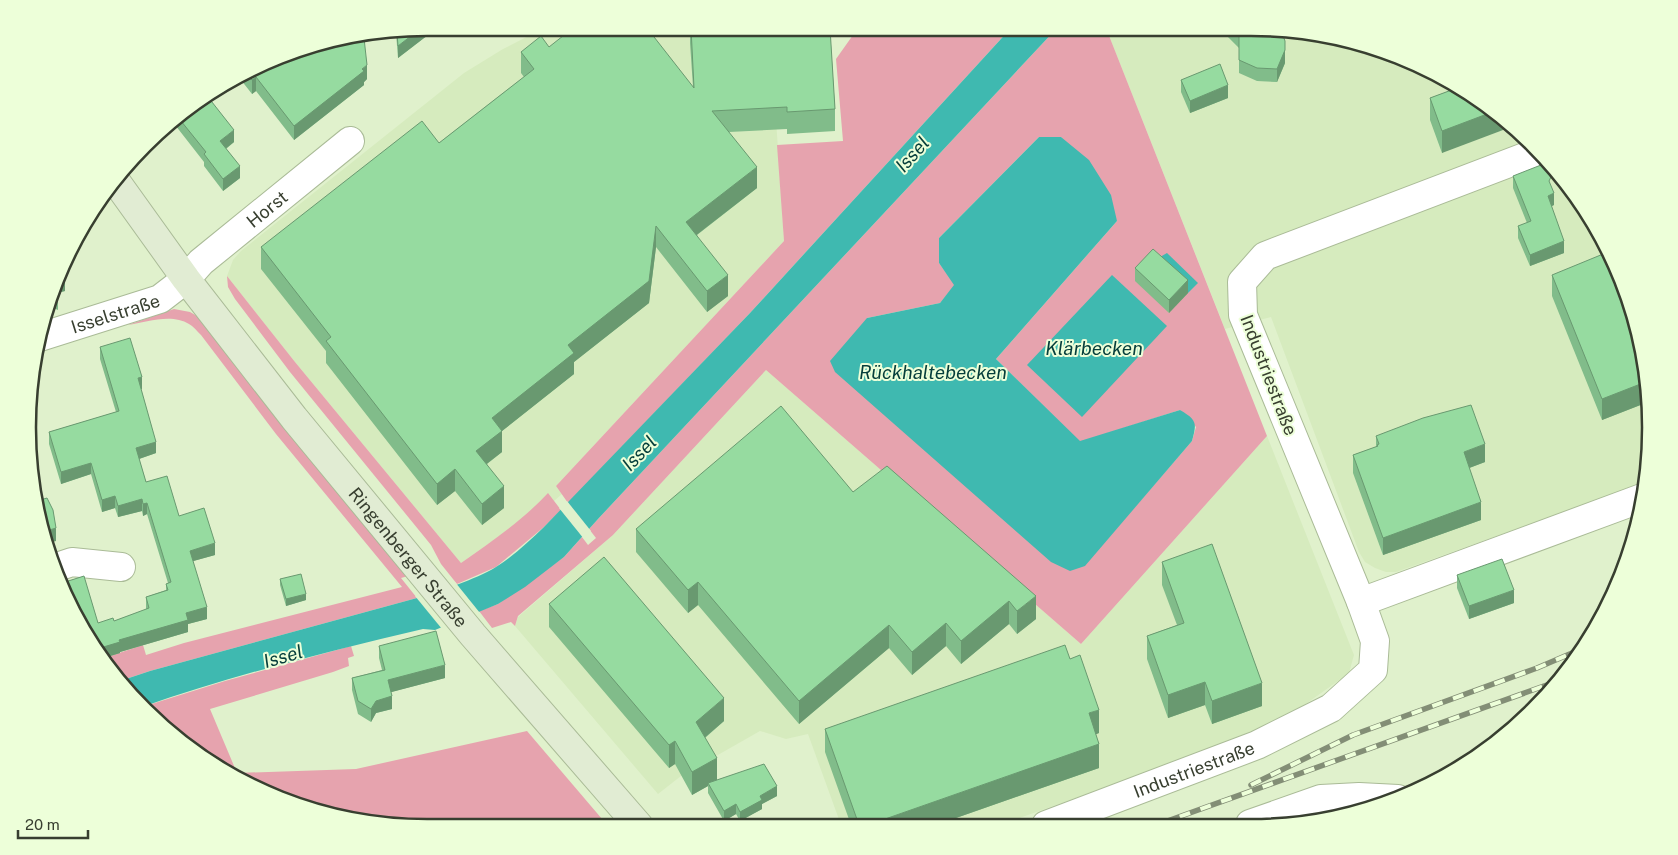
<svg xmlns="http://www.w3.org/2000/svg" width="1678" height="855" font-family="'Public Sans',sans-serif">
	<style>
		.built { fill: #d6ebbe }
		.green { fill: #e6a3ae; fill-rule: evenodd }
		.water { fill: #3fb9b0 }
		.pier { fill: #e0f1cc }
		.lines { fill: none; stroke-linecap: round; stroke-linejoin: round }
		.minor-casing { stroke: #aabb97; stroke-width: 30 }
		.secondary-casing { stroke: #aabb97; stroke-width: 30 }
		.minor { stroke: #fff; stroke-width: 28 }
		.secondary { stroke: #e1ecd3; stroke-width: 28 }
		.rail-casing { stroke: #838e76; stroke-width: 5.5 }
		.rail { stroke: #edffd9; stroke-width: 4; stroke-dasharray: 11; stroke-linecap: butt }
		.wall { fill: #81bc8a }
		.shaded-wall { fill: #699970 }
		.building { fill: #96dba0; stroke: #699970 }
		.labels { text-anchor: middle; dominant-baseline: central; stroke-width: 4; stroke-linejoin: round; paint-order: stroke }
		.street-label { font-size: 18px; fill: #383f30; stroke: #edffd9 }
		.water-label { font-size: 19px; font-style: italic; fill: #053e3b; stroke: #edffd9 }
		.rim { fill: none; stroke: #383f30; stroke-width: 2.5 }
	</style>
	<rect width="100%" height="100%" fill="#e0f1cc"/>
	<!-- built -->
	<g class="built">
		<polygon points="544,28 770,28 784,241 556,486 562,494 554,501 548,494 531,512 514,526 461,563 295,362 227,276 233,260 241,251 464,73 503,49"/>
		<polygon points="1106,28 1276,28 1354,41 1427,69 1494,110 1551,164 1597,227 1629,299 1647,375 1650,453 1645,483 1396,572 1386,572 1375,568 1365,562 1359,552 1271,317 1225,329"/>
		<polygon points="766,370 1081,644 1267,436 1354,655 1349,673 1289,716 1255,734 1000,825 841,825 808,734 786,739 760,731 681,776 658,794 515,626 518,617 613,535"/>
	</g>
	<!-- green -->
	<g class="green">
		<polygon points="911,28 1011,28 750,313 568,503 556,486 784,241 777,145 843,141 836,59 853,35 910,30"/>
		<path d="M1057 28H1106L1267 436 1081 644 766 370 613 535 518 616 515 626 511 622 492 628 479 611 498 604 564 557 582 537 588 545 596 538 589 529 598 519ZM1039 137H1061L1117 221 996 359 1080 442 1180 410 1196 427 1192 441 1084 566 867 318 940 303 955 285 939 263V238Z"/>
		<path d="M227 276 295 362 461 563C492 541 522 521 548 493L561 510 544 527 496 567 457 584 441 564 431 545 290 372 235 299 228 287Z"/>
		<path d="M174 309 190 312 202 319C269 406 336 493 408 576L401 578 417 598 150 671 123 680 107 657 143 645 146 655 184 643 402 587 276 434 201 335C197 331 193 326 189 324 172 313 146 322 128 325Z"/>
		<polygon points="351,646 354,656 348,658 349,666 333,672 210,709 237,773 356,769 527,731 608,826 402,827 324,814 251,786 145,711 142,707 225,681"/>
	</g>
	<!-- water -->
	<g class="water">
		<path d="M1011 28H1057L598 519 564 557 525 587 498 604 435 630 423 629C329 651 234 675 142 707L123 680 150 671 417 598C441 590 475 580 496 567 514 556 529 541 544 527L750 313Z"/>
		<path d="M1039 137H1061L1089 160 1111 195 1117 221 996 359 1080 441 1180 410C1197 420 1197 423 1192 441L1085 566 1070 571 1051 562 835 372 830 361 867 318 940 303 954 285 939 263V238Z"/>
		<polygon points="1167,253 1198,283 1188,293 1153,261"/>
		<polygon points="1112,275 1167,326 1082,417 1027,365"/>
	</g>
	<!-- pier -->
	<g class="pier">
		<polygon points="567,501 591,531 584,539 559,508"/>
		<polygon points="455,582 480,613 442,629 415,596"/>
	</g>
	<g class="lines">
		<!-- minor casing -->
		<g class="minor-casing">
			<g id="minor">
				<path id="s1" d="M40 337 160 299 186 279 201 262 350 141"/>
				<polyline points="57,567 72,562 121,567"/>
				<polyline points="1361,602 1642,498"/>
				<polyline points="1250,824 1321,799 1359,797 1398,799"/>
				<path id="s2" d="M1046 825 1257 745 1331 708 1373 670 1375 641 1361 602 1243 315 1242 282 1265 256 1538 152"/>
			</g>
		</g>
		<!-- secondary casing -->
		<g class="secondary-casing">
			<g id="secondary">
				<path id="s3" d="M115 180 186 279 294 418 473 635 639 826"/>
			</g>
		</g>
		<!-- minor -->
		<use href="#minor" class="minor"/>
		<!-- secondary -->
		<use href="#secondary" class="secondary"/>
		<!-- rail casing -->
		<g class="rail-casing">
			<g id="rail">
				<polyline points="1251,785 1353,735 1537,668 1579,650"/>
				<polyline points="1159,824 1558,681"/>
			</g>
		</g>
		<!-- rail -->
		<use href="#rail" class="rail"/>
	</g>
	<!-- wall -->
	<g class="wall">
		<polygon points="428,28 437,28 398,58 396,33"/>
		<polygon points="690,28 761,28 761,30 789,28 852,28 830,29 835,109 835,131 787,134 787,129 729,132 757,188 697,235 728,296 707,312 656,247 649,303 574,362 574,374 502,431 502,452 487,464 504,508 482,525 455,491 437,505 326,363 326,351 261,269 261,247 439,143 524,77 521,73 521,52 549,47 693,87 690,43"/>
		<polygon points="1220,28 1277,29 1285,63 1277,82 1257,81 1239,73 1239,48 1225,34 1225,29 1223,31"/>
		<polygon points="299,49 367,79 364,82 364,85 294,140 256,91 252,94 241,80"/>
		<polygon points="1181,80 1228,98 1190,113 1181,92"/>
		<polygon points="1445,80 1494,110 1442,153 1430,120 1430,98 1449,91"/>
		<polygon points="184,110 234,142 226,149 240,178 223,191 204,166 204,162 172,121"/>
		<polygon points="1513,176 1551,187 1554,205 1551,206 1564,253 1530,266 1518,238 1518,226 1527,223 1513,188"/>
		<polygon points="67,266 67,272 64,276 65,291 57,293 58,298 58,310 51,307"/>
		<polygon points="1135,268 1188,293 1169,313 1135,281"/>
		<polygon points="1552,275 1647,375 1648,412 1646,413 1643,404 1602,420 1552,296"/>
		<polygon points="100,347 142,389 141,389 156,453 139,459 146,482 215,555 193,561 207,619 188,624 188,632 120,652 120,653 107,657 69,604 98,623 114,621 146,610 146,597 166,590 166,584 168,583 147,514 143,516 142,511 118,517 115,508 102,512 91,474 61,484 49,444 49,432 116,412 100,359"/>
		<polygon points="1376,436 1485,462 1469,468 1481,520 1383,555 1353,473 1353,455 1376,447"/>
		<polygon points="853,492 1036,619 1017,634 1009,624 961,664 946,646 912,675 889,648 799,724 698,605 688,613 636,552 636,529"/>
		<polygon points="1162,562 1262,706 1212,724 1205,705 1168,718 1147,659 1147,636 1177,625 1162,585"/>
		<polygon points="1457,575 1514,603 1469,619 1457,588"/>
		<polygon points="280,579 306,600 286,606 280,585"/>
		<polygon points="549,604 724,721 705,738 717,780 777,796 762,804 762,809 740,821 736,814 724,821 708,793 708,786 692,795 675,764 669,768 549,627"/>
		<polygon points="379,646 445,678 391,692 392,709 376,713 371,722 358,714 352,690 352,678 382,670 379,658"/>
		<polygon points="825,729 1099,733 1096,734 1099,768 936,825 851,825 825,752"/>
	</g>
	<!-- shaded-wall -->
	<g class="shaded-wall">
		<polygon points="428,28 437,28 398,58 398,46 420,29"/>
		<polygon points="1285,41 1285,63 1277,82 1277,69"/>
		<polygon points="367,65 367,79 364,82 364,85 294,140 294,126"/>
		<polygon points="256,77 256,91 252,94 252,80"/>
		<polygon points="1228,85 1228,98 1190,113 1190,101"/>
		<polygon points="1495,111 1511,127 1442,153 1442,131"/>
		<polygon points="234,130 234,142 220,153 220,141"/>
		<polygon points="240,166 240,178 223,191 223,179"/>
		<polygon points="757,167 757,188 686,243 686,222"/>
		<polygon points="1554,193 1554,205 1548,208 1548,196"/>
		<polygon points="656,226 656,247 649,303 574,362 574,374 502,431 502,452 476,472 476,451 492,418 568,345"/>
		<polygon points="1564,241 1564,253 1530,266 1530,255"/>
		<polygon points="67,266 67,272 62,279 65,278 65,291 56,293"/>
		<polygon points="728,275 728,296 707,312 707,291"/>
		<polygon points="1188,280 1188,293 1169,313 1169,300"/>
		<polygon points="142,377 142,389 138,390 138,378"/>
		<polygon points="1643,383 1643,404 1602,420 1602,399"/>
		<polygon points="1648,391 1648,412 1646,413 1646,392"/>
		<polygon points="156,442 156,453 136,460 136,448"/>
		<polygon points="1485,444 1485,462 1464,470 1464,452"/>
		<polygon points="91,463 91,474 61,484 61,472"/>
		<polygon points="455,469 455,491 437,505 437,484"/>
		<polygon points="504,486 504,508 482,525 482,504"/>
		<polygon points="115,496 115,508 102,512 102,500"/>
		<polygon points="142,499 142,511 118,517 118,506"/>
		<polygon points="1481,502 1481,520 1383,555 1383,538"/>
		<polygon points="147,503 147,514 143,516 143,504"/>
		<polygon points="56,528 56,541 50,543 46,531"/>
		<polygon points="215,543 215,555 190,562 190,551"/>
		<polygon points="698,582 698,605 688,613 688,590"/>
		<polygon points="1514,590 1514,603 1469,619 1469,606"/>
		<polygon points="306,594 306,600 286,606 286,599"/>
		<polygon points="1036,596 1036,619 1017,634 1017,611"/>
		<polygon points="1009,601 1009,624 961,664 961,641"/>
		<polygon points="207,607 207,619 188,624 188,632 120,652 120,653 107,657 100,648 186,613"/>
		<polygon points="946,623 946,646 912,675 912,652"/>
		<polygon points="889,625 889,648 799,724 799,701"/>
		<polygon points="445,665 445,678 388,693 388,680"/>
		<polygon points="1205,682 1205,705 1168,718 1168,695"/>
		<polygon points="1262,683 1262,706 1212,724 1212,701"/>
		<polygon points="392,696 392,709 376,713 371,722 371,709 376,701"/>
		<polygon points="724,698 724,721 696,745 696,722"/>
		<polygon points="1099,710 1099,733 1089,737 1089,713"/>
		<polygon points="675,741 675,764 669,768 669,745"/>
		<polygon points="1099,744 1099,768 936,825 868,825"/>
		<polygon points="717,758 717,781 708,783 708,786 692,795 692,772"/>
		<polygon points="777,786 777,796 762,804 762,809 740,821 740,812 760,796"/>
		<polygon points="736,804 736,814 724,821 724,811"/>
	</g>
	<!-- building -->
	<g class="building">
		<polygon points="573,28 647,28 694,88 691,28 761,28 761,30 789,28 830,28 835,109 787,112 787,107 712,111 757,167 686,222 728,275 707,291 656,226 649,281 568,345 574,353 492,418 502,431 476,451 504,486 482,504 455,469 437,484 326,341 331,337 261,247 422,121 439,143 534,69 521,52 541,36 549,47"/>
		<polygon points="1232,28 1277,29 1282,33 1285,41 1285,50 1277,69 1257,68 1239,60 1239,35"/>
		<polygon points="420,29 398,46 397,33"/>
		<polygon points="364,38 367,65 362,69 364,71 294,126 256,77 252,80 248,76 299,49"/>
		<polygon points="1220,64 1228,85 1190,101 1181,80"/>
		<polygon points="1457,87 1495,111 1442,131 1430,98 1457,88"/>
		<polygon points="208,97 234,130 220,141 240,166 223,179 204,154 206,152 177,116 184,110"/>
		<polygon points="1541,165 1548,168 1551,177 1549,181 1554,193 1548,196 1564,241 1530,255 1518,226 1531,221 1513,176"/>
		<polygon points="1153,249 1188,280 1169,300 1135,268"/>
		<polygon points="1608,252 1629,299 1647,375 1648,391 1646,392 1643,383 1602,399 1552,275"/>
		<polygon points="130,338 142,377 138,378 156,442 136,448 146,482 167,476 179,516 204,508 215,543 190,551 207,607 186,613 188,620 119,640 120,642 100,648 69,604 62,583 84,576 98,623 113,618 114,621 149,608 146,597 168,590 166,584 171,582 147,503 143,504 142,499 118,506 115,496 102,500 91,463 61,472 49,432 119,411 100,347"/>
		<polygon points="1471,405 1485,444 1464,452 1481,502 1383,538 1353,455 1378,446 1377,445 1379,444 1376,436 1423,418"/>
		<polygon points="781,406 853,492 887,466 1036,596 1017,611 1009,601 961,641 946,623 912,652 889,625 799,701 698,582 688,590 636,529"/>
		<polygon points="47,498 53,510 56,528 46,531 37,501"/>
		<polygon points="1212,544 1262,683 1212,701 1205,682 1168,695 1147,636 1184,623 1162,562"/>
		<polygon points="604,557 724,698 696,722 717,758 692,772 675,741 669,745 549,604"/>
		<polygon points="1502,559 1514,590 1469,606 1457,575"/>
		<polygon points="301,574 306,594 286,599 280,579"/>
		<polygon points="436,631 445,665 388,680 392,696 376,701 371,709 358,701 352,678 385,670 379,646"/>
		<polygon points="1065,645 1070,659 1080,655 1099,710 1089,713 1099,744 868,825 859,825 825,729"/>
		<polygon points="764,764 777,786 760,796 762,800 740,812 736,804 724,811 708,783"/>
	</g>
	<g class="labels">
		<!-- street labels -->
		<g class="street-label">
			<text stroke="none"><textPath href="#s1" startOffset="266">Horst</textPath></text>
			<text stroke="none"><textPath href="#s1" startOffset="79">Isselstraße</textPath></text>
			<text transform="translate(1269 375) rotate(69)">Industriestraße</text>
			<text stroke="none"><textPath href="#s3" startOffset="478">Ringenberger Straße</textPath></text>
			<text stroke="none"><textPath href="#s2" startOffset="158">Industriestraße</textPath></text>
		</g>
		<!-- water labels -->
		<g class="water-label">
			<text transform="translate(912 154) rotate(-48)">Issel</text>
			<text x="1094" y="348">Klärbecken</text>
			<text x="933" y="372">Rückhaltebecken</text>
			<text transform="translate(639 453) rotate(-46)">Issel</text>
			<text transform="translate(283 656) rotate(-16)">Issel</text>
		</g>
	</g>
	<!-- crop -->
	<path d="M0 0H1678V855H0ZM427 36H1251A391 391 0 0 1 1642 427V428A391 391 0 0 1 1251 819H427A391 391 0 0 1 36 428V427A391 391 0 0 1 427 36Z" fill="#edffd9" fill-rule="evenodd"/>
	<path class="rim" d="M427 36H1251A391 391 0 0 1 1642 427V428A391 391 0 0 1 1251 819H427A391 391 0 0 1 36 428V427A391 391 0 0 1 427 36Z"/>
	<!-- scale -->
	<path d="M18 830v8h70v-8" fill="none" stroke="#383f30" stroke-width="2.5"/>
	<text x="25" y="830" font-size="15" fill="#383f30" stroke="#edffd9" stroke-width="4" paint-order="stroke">20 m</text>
</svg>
